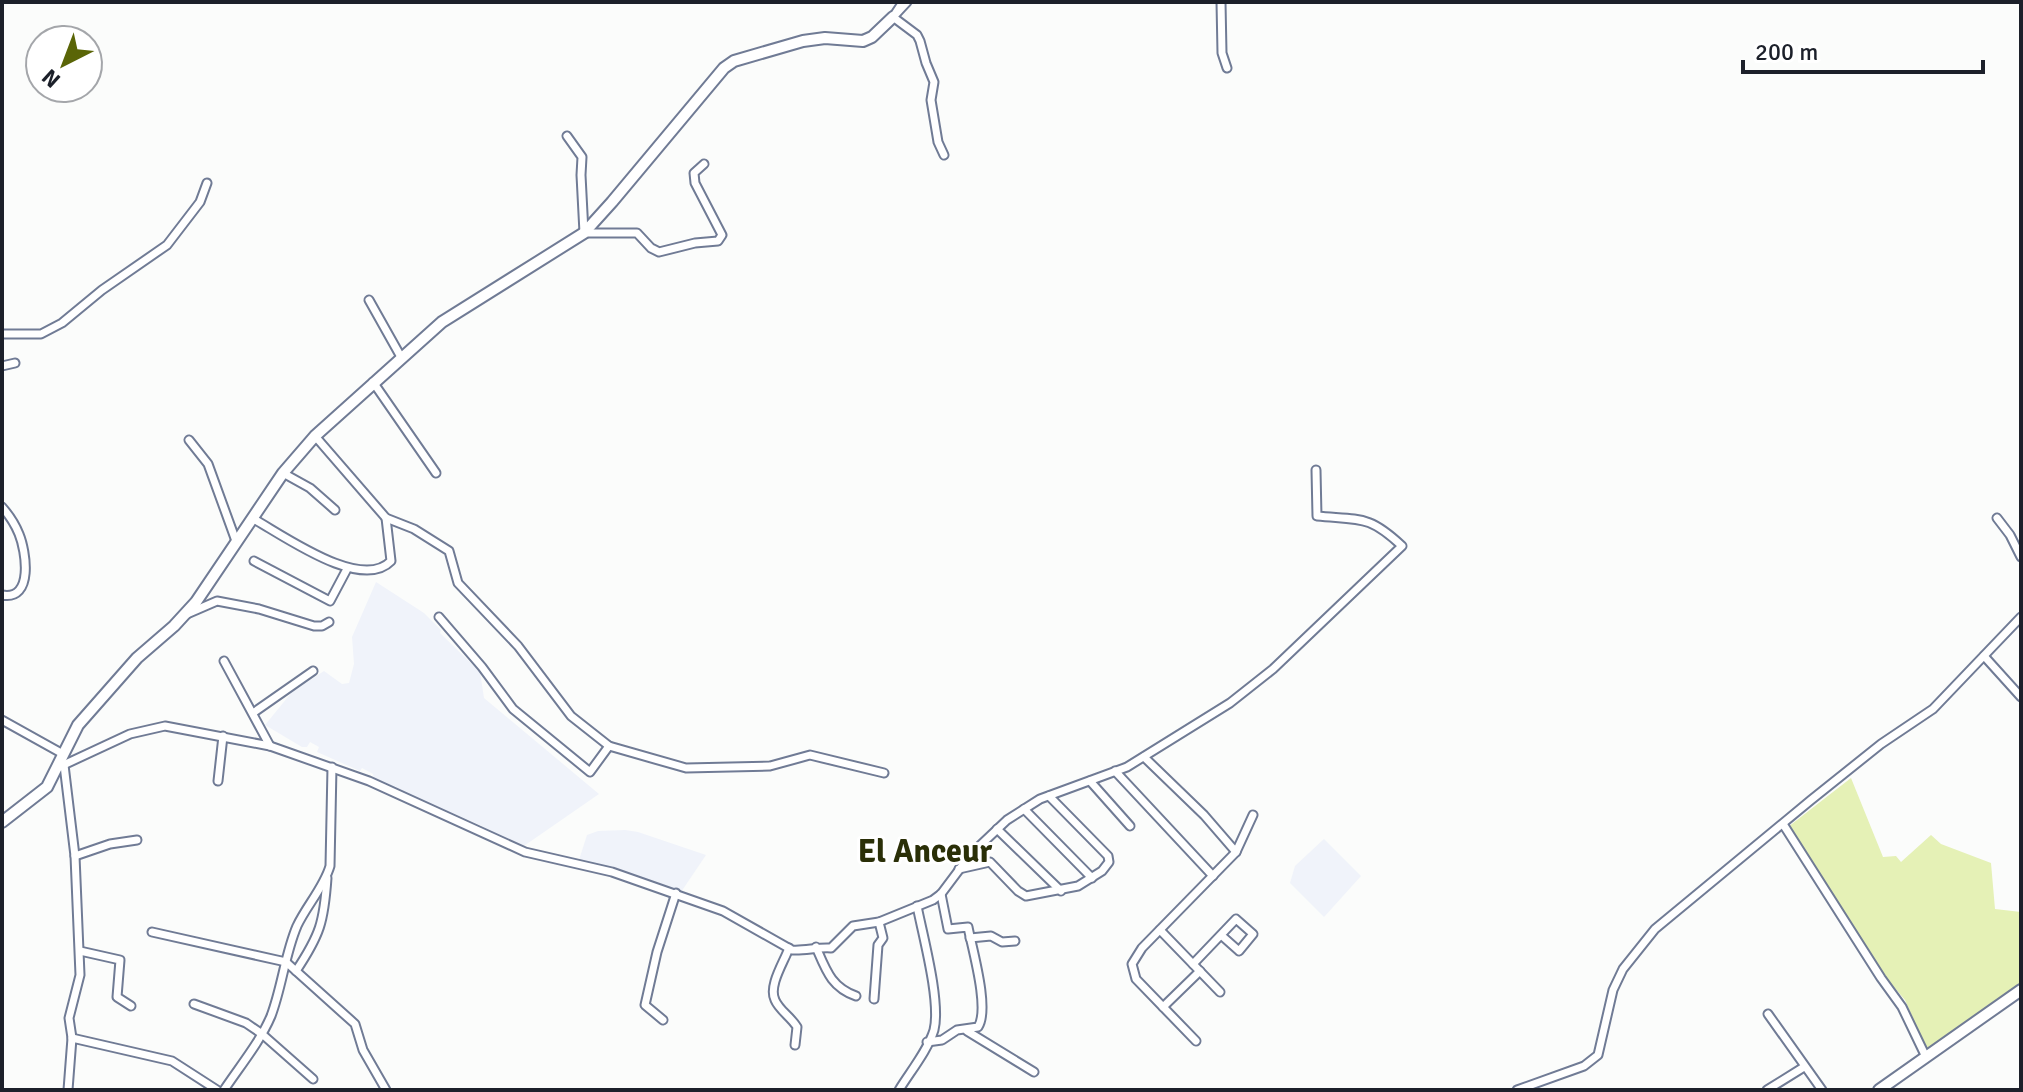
<svg xmlns="http://www.w3.org/2000/svg" width="2023" height="1092" font-family="Signika,sans-serif">
	<style>
		.built { fill: #f0f3fa }
		.green { fill: #e5f1b6 }
		.lines { fill: none; stroke-linecap: round; stroke-linejoin: round }
		.street-casing { stroke: #707b95; stroke-width: 11 }
		.secondary-casing { stroke: #707b95; stroke-width: 14 }
		.street { stroke: #fff; stroke-width: 7 }
		.secondary { stroke: #fff; stroke-width: 10 }
		.labels { text-anchor: middle; dominant-baseline: central; stroke-width: 6; stroke-linejoin: round; paint-order: stroke }
		.district-label { font-size: 32px; font-weight: bold; fill: #2a2f07; stroke: #fff }
	</style>
	<rect width="100%" height="100%" fill="#fbfcfb"/>
	<!-- built -->
	<g class="built">
		<polygon points="376,582 424,613 441,630 440,633 480,672 484,698 599,794 521,848 482,826 374,779 373,774 362,768 360,771 317,752 319,747 310,742 307,747 302,747 265,725 292,692 324,671 342,684 349,683 354,664 352,637"/>
		<polygon points="625,830 638,832 706,855 681,892 621,871 579,860 587,835 598,831"/>
		<polygon points="1324,839 1361,876 1324,917 1290,883 1295,866"/>
	</g>
	<!-- green -->
	<polygon class="green" points="1851,778 1883,857 1896,856 1901,862 1931,835 1941,844 1991,863 1995,909 2021,912 2021,984 1927,1050 1905,1000 1881,972 1788,827"/>
	<g class="lines">
		<!-- street casing -->
		<g class="street-casing">
			<g id="street">
				<polyline points="903,2 893,17 907,2"/>
				<polyline points="1221,2 1222,53 1227,68"/>
				<polyline points="893,17 917,35 920,41 926,63 934,82 931,100 938,142 944,155"/>
				<polyline points="567,136 582,157 581,175 584,233 637,233 651,248 659,252 695,243 718,241 722,235 695,183 694,173 704,164"/>
				<polyline points="369,300 401,357"/>
				<polyline points="2,334 41,334 62,323 102,290 167,245 200,202 207,183"/>
				<polyline points="2,366 15,363"/>
				<polyline points="373,382 436,473"/>
				<polyline points="315,436 386,518 414,529 449,551 458,583 518,646 571,716 609,746 590,772 513,709 482,667 439,617"/>
				<polyline points="189,440 208,464 236,541"/>
				<polyline points="283,473 310,488 335,510"/>
				<path d="M2 507C9 515 15 524 19 534 26 551 34 601 2 595"/>
				<path d="M252 518C283 535 361 592 391 561L386 518"/>
				<polyline points="1997,518 2010,535 2021,557"/>
				<polyline points="254,561 330,601 347,569"/>
				<polyline points="187,614 217,601 259,609 314,626 322,626 329,622"/>
				<polyline points="1984,656 2021,697"/>
				<polyline points="224,661 270,746"/>
				<polyline points="253,713 313,671"/>
				<polyline points="2,720 63,754"/>
				<polyline points="609,746 686,768 770,766 810,755 884,773"/>
				<polyline points="1144,757 1204,815 1236,852"/>
				<polyline points="64,765 75,856 80,975 69,1018 72,1038 68,1090"/>
				<path d="M57 768 130 734 165 726 270 746 369 781 525 852 612 872 723 911 792 950C805 951 817 947 831 948L853 926 879 922 933 900 941 894 971 854 1007 820 1040 799 1127 767 1230 703 1273 669 1402 546C1369 515 1361 520 1317 516L1316 470"/>
				<polyline points="1115,771 1213,876"/>
				<polyline points="218,781 223,736"/>
				<polyline points="1090,781 1130,826"/>
				<polyline points="1024,809 1092,878"/>
				<polyline points="1783,824 1881,978 1902,1007 1926,1057"/>
				<polyline points="997,829 1061,891"/>
				<polyline points="75,856 110,844 137,840"/>
				<polyline points="959,869 990,862 1018,891 1026,896 1078,886 1102,871 1109,862 1108,856 1049,796"/>
				<polyline points="1160,930 1220,992"/>
				<polyline points="152,932 286,962 355,1024 363,1050 386,1090"/>
				<polyline points="970,938 991,936 1002,942 1015,941"/>
				<path d="M816 947C826 970 831 987 856 996"/>
				<path d="M789 948C784 962 768 986 775 1000 779 1010 791 1017 797 1027L795 1045"/>
				<polyline points="80,951 120,960 117,997 131,1006"/>
				<polyline points="1193,964 1236,919 1253,934 1239,951 1221,935"/>
				<path d="M296 971C320 935 324 922 327 878"/>
				<polyline points="874,999 878,945 883,938 879,922"/>
				<polyline points="194,1004 246,1023 262,1034 313,1079"/>
				<polyline points="1163,1007 1200,971"/>
				<polyline points="1768,1014 1822,1090"/>
				<polyline points="663,1020 645,1005 657,952 676,893"/>
				<polyline points="967,1031 1034,1072"/>
				<polyline points="72,1038 172,1061 217,1090"/>
				<polyline points="1196,1041 1136,979 1132,964 1142,948 1236,852 1253,815"/>
				<path d="M927 1042 942 1040 957 1030 978 1027C990 1009 972 948 968 927L948 929 941 894"/>
				<path d="M224 1090C240 1066 260 1042 271 1016 282 987 285 954 297 926 307 905 324 887 330 866L332 767"/>
				<path d="M899 1090C910 1072 928 1050 934 1030 941 1002 923 936 917 906"/>
				<polyline points="1517,1090 1584,1066 1598,1055 1613,990 1623,969 1655,929 1811,800 1881,744 1933,709 2021,617"/>
				<polyline points="1767,1090 1804,1067"/>
			</g>
		</g>
		<!-- secondary casing -->
		<g class="secondary-casing">
			<g id="secondary">
				<polyline points="2,822 47,787 78,725 137,658 174,626 196,602 283,473 315,436 442,322 584,233 612,202 724,68 734,61 803,41 825,38 863,41 872,37 893,17"/>
				<polyline points="1879,1090 2021,990"/>
			</g>
		</g>
		<!-- street -->
		<use href="#street" class="street"/>
		<!-- secondary -->
		<use href="#secondary" class="secondary"/>
	</g>
	<g class="labels">
		<!-- district labels -->
		<g class="district-label">
			<text x="925" y="851">El Anceur</text>
		</g>
	</g>
	<!-- border -->
	<rect width="2023" height="1092" fill="none" stroke="#1c202a" stroke-width="8"/>
	<!-- north arrow -->
	<g transform="translate(64 64) rotate(222)"><circle r="38" fill="#ffffff" stroke="#a4a6aa" stroke-width="2"/>
	<path d="M0-6L14 30L0 20L-14 30Z" fill="#5a6507"/>
	<text y="-12" font-size="22" font-weight="bold" text-anchor="middle" fill="#1c202a">N</text>
	</g>
	<!-- scale -->
	<path d="M1743 60v12h240v-12" fill="none" stroke="#1c202a" stroke-width="4"/>
	<text x="1755" y="60" font-size="24" fill="#1c202a" stroke="#ffffff" stroke-width="6" paint-order="stroke">200 m</text>
</svg>
